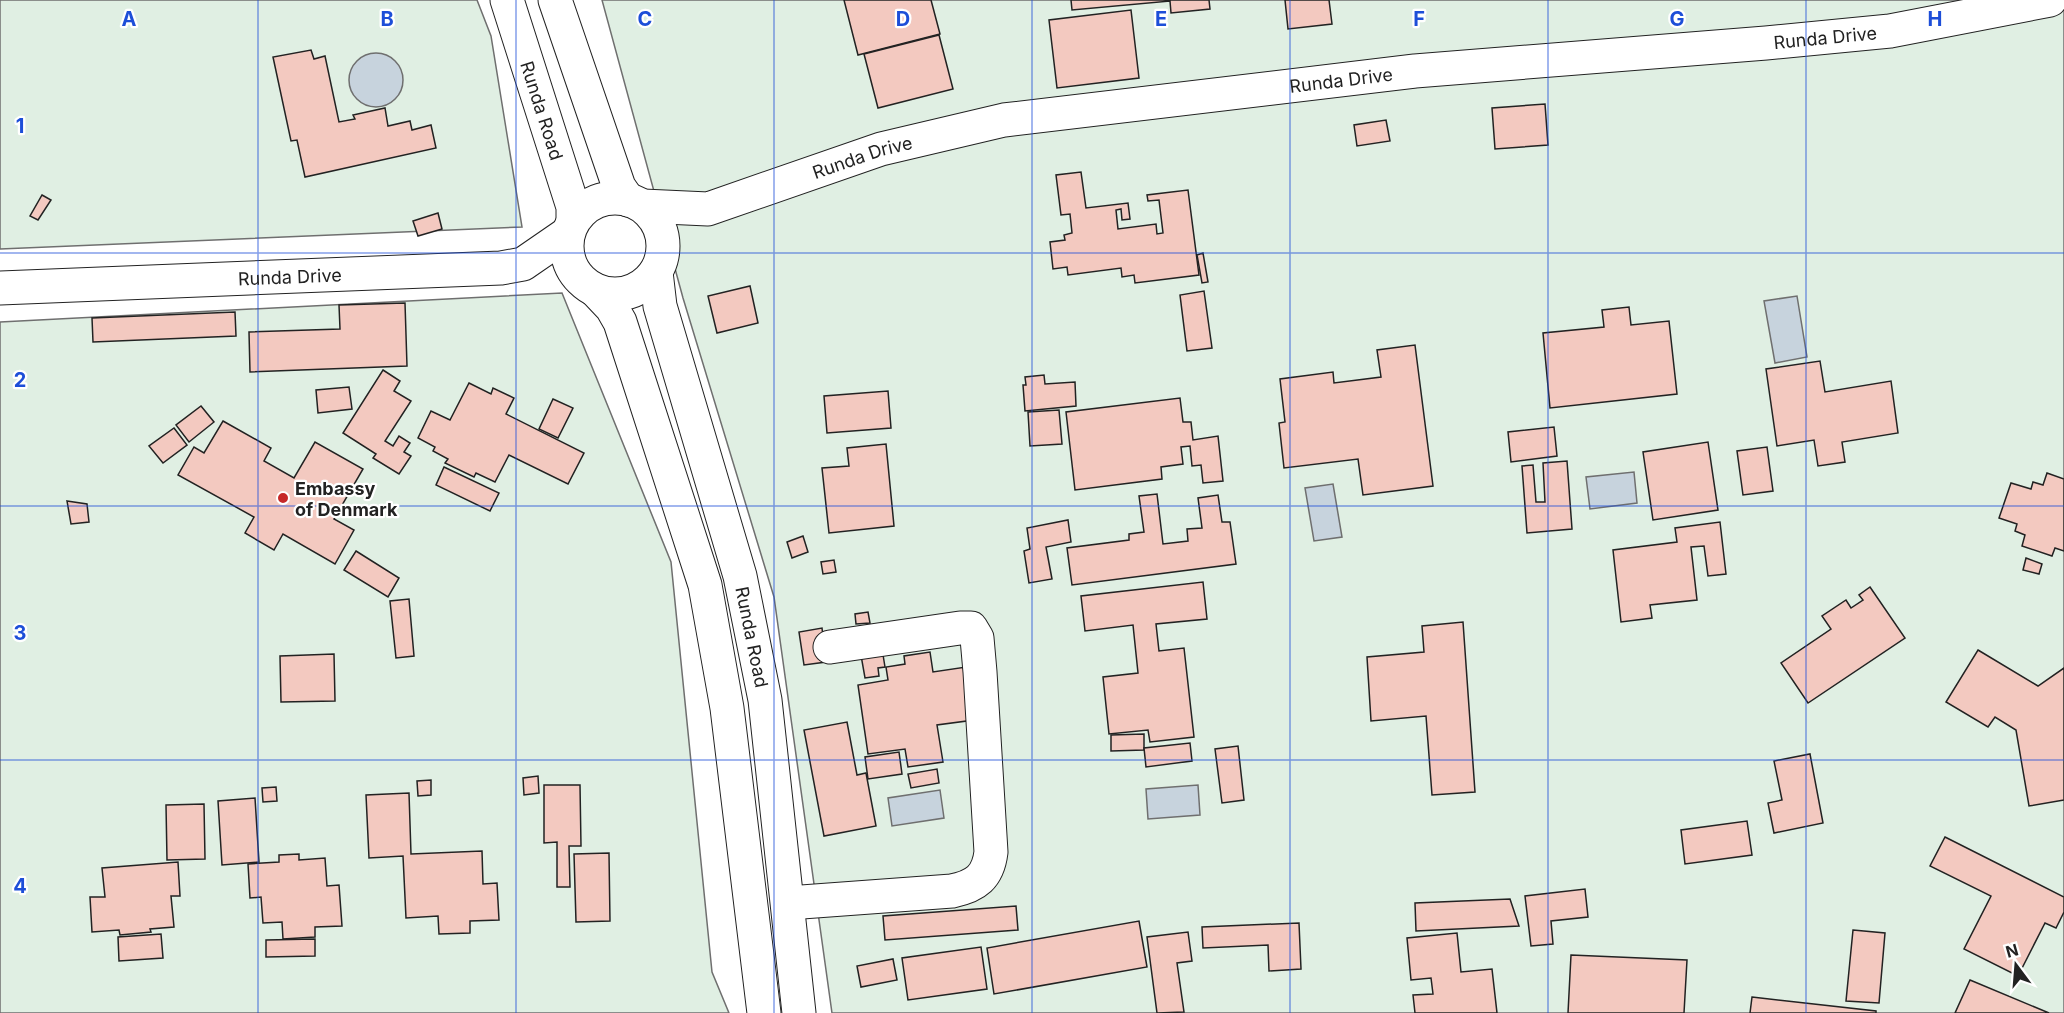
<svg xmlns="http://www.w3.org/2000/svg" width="2064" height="1013" font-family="Inter,sans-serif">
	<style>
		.green { fill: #e0efe3; stroke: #6f6f6f; stroke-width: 1.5 }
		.water { fill: #c7d3dd; stroke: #6f6f6f; stroke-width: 1.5 }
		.building { fill: #f3c9c0; stroke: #222; stroke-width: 1.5 }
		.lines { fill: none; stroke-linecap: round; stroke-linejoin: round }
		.minor-casing { stroke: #222; stroke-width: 35 }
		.minor { stroke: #fff; stroke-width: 33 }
		.grid { fill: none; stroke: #1d4ed8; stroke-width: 1.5; stroke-opacity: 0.55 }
		.poi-dot { fill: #c62828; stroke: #fff; stroke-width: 2 }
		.labels { text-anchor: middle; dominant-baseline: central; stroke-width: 4.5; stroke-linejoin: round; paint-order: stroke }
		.street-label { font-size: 18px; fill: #222; stroke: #fff }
		.poi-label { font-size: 18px; font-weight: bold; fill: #222; stroke: #fff; text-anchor: start }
		.grid-label { font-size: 20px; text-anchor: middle; font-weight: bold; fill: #1d4ed8; stroke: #fff; stroke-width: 4.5; stroke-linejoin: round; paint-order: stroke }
	</style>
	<rect width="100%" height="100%" fill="#fff"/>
	<!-- green -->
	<g class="green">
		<polygon points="0,0 477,0 491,36 522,227 0,249"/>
		<polygon points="602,0 2064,0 2064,1013 832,1013 774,597 683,298"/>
		<polygon points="562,293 671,562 712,972 729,1013 0,1013 0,322"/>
	</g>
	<!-- water -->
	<g class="water">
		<circle cx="376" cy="80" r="27"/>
		<polygon points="1797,296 1807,357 1775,363 1764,301"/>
		<polygon points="1634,472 1637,503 1590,509 1586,477"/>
		<polygon points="1333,484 1342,537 1314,541 1305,488"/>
		<polygon points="1198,785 1200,815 1148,819 1146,789"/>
		<polygon points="940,790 944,818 892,826 888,798"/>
	</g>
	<!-- building -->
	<g class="building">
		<polygon points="844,0 931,0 940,34 858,55"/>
		<polygon points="1071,0 1209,0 1210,9 1171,13 1170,1 1072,10"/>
		<polygon points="1285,0 1329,0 1332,24 1288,29"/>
		<polygon points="1131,10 1139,78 1057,88 1049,20"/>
		<polygon points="939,35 953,89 878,108 864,54"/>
		<polygon points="311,50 314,59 325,56 339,122 355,119 353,115 385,108 388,126 410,121 412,130 431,125 436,148 305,177 297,140 291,141 273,57"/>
		<polygon points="1545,104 1548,145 1495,149 1492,108"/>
		<polygon points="1386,120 1390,141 1357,146 1354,125"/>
		<polygon points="1081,172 1086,208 1128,203 1130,219 1122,220 1121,209 1116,210 1118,229 1156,224 1157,234 1163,233 1159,200 1148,201 1147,195 1188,190 1199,275 1135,283 1134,275 1122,277 1121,268 1068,275 1067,267 1053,269 1050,242 1065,240 1064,235 1072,233 1070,214 1061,215 1056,175"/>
		<polygon points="42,195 51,200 38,220 30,216"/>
		<polygon points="438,213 442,229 418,236 413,221"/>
		<polygon points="1203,253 1208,282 1202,283 1197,255"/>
		<polygon points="750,286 758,323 717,333 708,296"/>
		<polygon points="1204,291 1212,348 1187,351 1180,295"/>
		<polygon points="405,303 407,366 250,372 249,332 340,329 339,305"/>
		<polygon points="1629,307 1631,325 1669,321 1677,394 1550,408 1543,333 1604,327 1602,310"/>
		<polygon points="235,312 236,336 93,342 92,318"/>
		<polygon points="1415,345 1433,486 1363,495 1358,459 1284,468 1279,423 1285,422 1280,379 1333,372 1334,383 1381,377 1377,350"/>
		<polygon points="1820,361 1825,392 1891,381 1898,433 1842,442 1845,462 1818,466 1814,440 1777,446 1766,369"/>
		<polygon points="383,370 400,381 394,391 411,401 385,441 393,446 399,436 410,443 404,452 411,456 399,474 373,458 376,454 343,433"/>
		<polygon points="1044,375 1045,384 1075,382 1076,406 1025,411 1023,385 1026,385 1025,377"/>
		<polygon points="469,383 491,394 493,388 514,398 506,414 584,453 568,484 509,455 495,482 476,473 474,477 445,463 448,459 433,451 435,447 418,438 431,411 450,420"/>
		<polygon points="349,387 352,409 318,413 316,390"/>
		<polygon points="888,391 891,428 827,433 824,396"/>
		<polygon points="1180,398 1183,422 1191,422 1193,440 1218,436 1223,481 1203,483 1201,465 1192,466 1190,446 1181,447 1183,464 1161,467 1162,479 1075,490 1066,412"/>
		<polygon points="553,399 573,408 558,438 539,429"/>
		<polygon points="201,406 214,422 189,442 176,425"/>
		<polygon points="1059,410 1062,444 1030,446 1028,412"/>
		<polygon points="223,421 271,448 264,461 294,478 315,442 363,469 334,519 354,530 335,564 283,534 274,550 245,533 254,517 178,475 194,447 204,453"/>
		<polygon points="1554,427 1557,456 1511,462 1508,432"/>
		<polygon points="174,428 187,445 163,463 149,446"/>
		<polygon points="1708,442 1718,510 1653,520 1643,452"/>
		<polygon points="886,444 894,526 829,533 822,468 849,466 847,448"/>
		<polygon points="1767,447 1773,491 1743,495 1737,451"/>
		<polygon points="1567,461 1572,529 1527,533 1522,466 1533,465 1536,502 1545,502 1543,463"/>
		<polygon points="444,467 499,493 490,511 436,485"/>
		<polygon points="2047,473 2064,479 2064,551 2055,548 2052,556 2022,546 2025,535 2015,531 2017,524 1999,518 2011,483 2031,489 2033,482 2043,485"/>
		<polygon points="1157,494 1163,544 1188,541 1187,529 1202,528 1198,498 1218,495 1222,522 1230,522 1236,564 1072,585 1067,548 1129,540 1129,534 1144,532 1139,496"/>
		<polygon points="67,501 87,504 89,522 71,524"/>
		<polygon points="1068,520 1071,542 1046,547 1052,579 1029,583 1024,551 1030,549 1027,528"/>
		<polygon points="1720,522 1726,574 1708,576 1704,546 1691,547 1697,600 1650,605 1652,618 1621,622 1613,550 1677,542 1675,528"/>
		<polygon points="803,536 808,552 792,558 787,542"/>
		<polygon points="356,551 399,578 388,597 344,570"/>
		<polygon points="2026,558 2042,564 2039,574 2023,570"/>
		<polygon points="834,560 836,572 823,574 821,562"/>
		<polygon points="1203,582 1207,619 1156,624 1159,651 1184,648 1194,737 1150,742 1148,730 1109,734 1103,677 1138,673 1133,625 1085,631 1081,596"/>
		<polygon points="1870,587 1905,638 1808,703 1781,663 1831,629 1822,616 1846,600 1851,608 1863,600 1859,595"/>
		<polygon points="409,599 414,656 396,658 390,601"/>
		<polygon points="868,612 870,623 856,624 855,614"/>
		<polygon points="1463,622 1475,792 1432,795 1426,716 1371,721 1367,657 1424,652 1422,626"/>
		<polygon points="878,624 885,667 878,668 879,676 865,678 856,627"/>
		<polygon points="822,628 826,662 804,665 799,632"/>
		<polygon points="1978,650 2038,686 2064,668 2064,800 2029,806 2016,730 1995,717 1988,727 1946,702"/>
		<polygon points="930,652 933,672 966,667 974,720 937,725 943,762 908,767 905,749 868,754 858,685 888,680 886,667 905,664 904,656"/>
		<polygon points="334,654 335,701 281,702 280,656"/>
		<polygon points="847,722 857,775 866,773 876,826 824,836 804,730"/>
		<polygon points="1144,734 1144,750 1111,751 1111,735"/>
		<polygon points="1190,743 1192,761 1146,767 1144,748"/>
		<polygon points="1238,746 1244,800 1222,803 1215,749"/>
		<polygon points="899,752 902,774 868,779 865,757"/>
		<polygon points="1810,754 1823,823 1774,833 1768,803 1782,800 1774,761"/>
		<polygon points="937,769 939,783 911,788 908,774"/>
		<polygon points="538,776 539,793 524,795 523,778"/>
		<polygon points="431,780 431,795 418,796 417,781"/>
		<polygon points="544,785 580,785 581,846 569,846 570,887 557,887 557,842 544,843"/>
		<polygon points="276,787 277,801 263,802 262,788"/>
		<polygon points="409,793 411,854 482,851 483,884 497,883 499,920 470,921 470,933 439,934 438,916 406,918 403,856 369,858 366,795"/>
		<polygon points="255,798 259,862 222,865 218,801"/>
		<polygon points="204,804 205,859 167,860 166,805"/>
		<polygon points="1747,821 1752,855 1685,864 1681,830"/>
		<polygon points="1945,837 2064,897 2064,912 2056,928 2045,923 2018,976 1964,949 1991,896 1930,866"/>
		<polygon points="609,853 610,921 576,922 574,854"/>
		<polygon points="299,854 299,860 325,858 327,886 339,885 342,926 315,927 315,937 283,939 282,922 263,923 261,897 250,898 248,864 279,862 279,855"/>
		<polygon points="178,862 180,896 171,896 174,927 150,929 151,932 120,935 119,930 92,932 90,897 105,897 102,868"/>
		<polygon points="1585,889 1588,917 1551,921 1553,944 1531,946 1525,896"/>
		<polygon points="1510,899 1519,926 1416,931 1415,903"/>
		<polygon points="1016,906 1018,930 885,940 883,916"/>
		<polygon points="1139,921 1147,967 994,994 987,948"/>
		<polygon points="1299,923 1301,969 1269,971 1268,945 1203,948 1202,927"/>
		<polygon points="1853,930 1885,933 1879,1003 1846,1001"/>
		<polygon points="1188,932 1192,961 1177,963 1184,1012 1157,1013 1147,937"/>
		<polygon points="1457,933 1461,972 1492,969 1497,1013 1415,1013 1413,995 1433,994 1431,978 1411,980 1407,938"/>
		<polygon points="161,934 163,958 119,961 118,937"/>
		<polygon points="315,939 315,956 266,957 266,940"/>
		<polygon points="981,947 987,989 908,1000 902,958"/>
		<polygon points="1571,955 1687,960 1684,1013 1568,1013"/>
		<polygon points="893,959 897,980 861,987 857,966"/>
		<polygon points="1970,980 2049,1013 1955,1013"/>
		<polygon points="1752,997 1876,1011 1876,1013 1750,1013"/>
	</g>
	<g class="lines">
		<!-- minor casing -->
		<g class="minor-casing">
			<g id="minor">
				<path id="s1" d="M507 0 573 207V220"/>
				<polyline points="555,0 619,187 628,200"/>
				<circle cx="615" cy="246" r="48"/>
				<path id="s2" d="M643 206 708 209 881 149 1004 120 1415 71 1766 43 1890 31 2050 0"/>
				<path id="s3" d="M656 272 660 306 740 576 765 700 799 1013"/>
				<path id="s4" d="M0 288 501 268 523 264 568 233"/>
				<polyline points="595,290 612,308 620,322 705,585 727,708 764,1013"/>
				<path d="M788 903 952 891C976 886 988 877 991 852L980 672 977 638 971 628H960L830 647"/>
			</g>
		</g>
		<!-- minor -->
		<use href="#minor" class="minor"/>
	</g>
	<!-- grid -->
	<path class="grid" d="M258 0V1013M516 0V1013M774 0V1013M1032 0V1013M1290 0V1013M1548 0V1013M1806 0V1013M0 253H2064M0 506H2064M0 760H2064"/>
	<!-- markers -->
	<circle class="poi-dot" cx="283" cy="498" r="6"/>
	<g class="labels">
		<!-- street labels -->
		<g class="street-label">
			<text stroke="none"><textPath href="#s2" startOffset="1200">Runda Drive</textPath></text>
			<text stroke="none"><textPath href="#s2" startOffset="714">Runda Drive</textPath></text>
			<text stroke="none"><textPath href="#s1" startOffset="116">Runda Road</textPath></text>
			<text stroke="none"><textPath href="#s2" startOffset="228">Runda Drive</textPath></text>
			<text stroke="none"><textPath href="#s4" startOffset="290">Runda Drive</textPath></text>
			<text stroke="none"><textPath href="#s3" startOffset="378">Runda Road</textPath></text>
		</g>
		<!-- poi labels -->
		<g class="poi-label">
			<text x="295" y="488">Embassy<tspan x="295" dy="21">of Denmark</tspan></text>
		</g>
	</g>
	<g class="grid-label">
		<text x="129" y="26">A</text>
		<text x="387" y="26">B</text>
		<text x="645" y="26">C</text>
		<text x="903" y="26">D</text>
		<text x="1161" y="26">E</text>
		<text x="1419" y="26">F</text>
		<text x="1677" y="26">G</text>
		<text x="1935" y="26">H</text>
		<text x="20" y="133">1</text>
		<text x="20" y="387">2</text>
		<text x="20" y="640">3</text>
		<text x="20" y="893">4</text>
	</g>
	<!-- north arrow -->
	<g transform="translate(2016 965) rotate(344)" stroke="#ffffff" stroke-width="4.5" paint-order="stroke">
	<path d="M0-4.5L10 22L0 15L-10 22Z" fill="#222222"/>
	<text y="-9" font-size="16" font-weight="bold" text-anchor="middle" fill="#222222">N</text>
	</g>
</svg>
